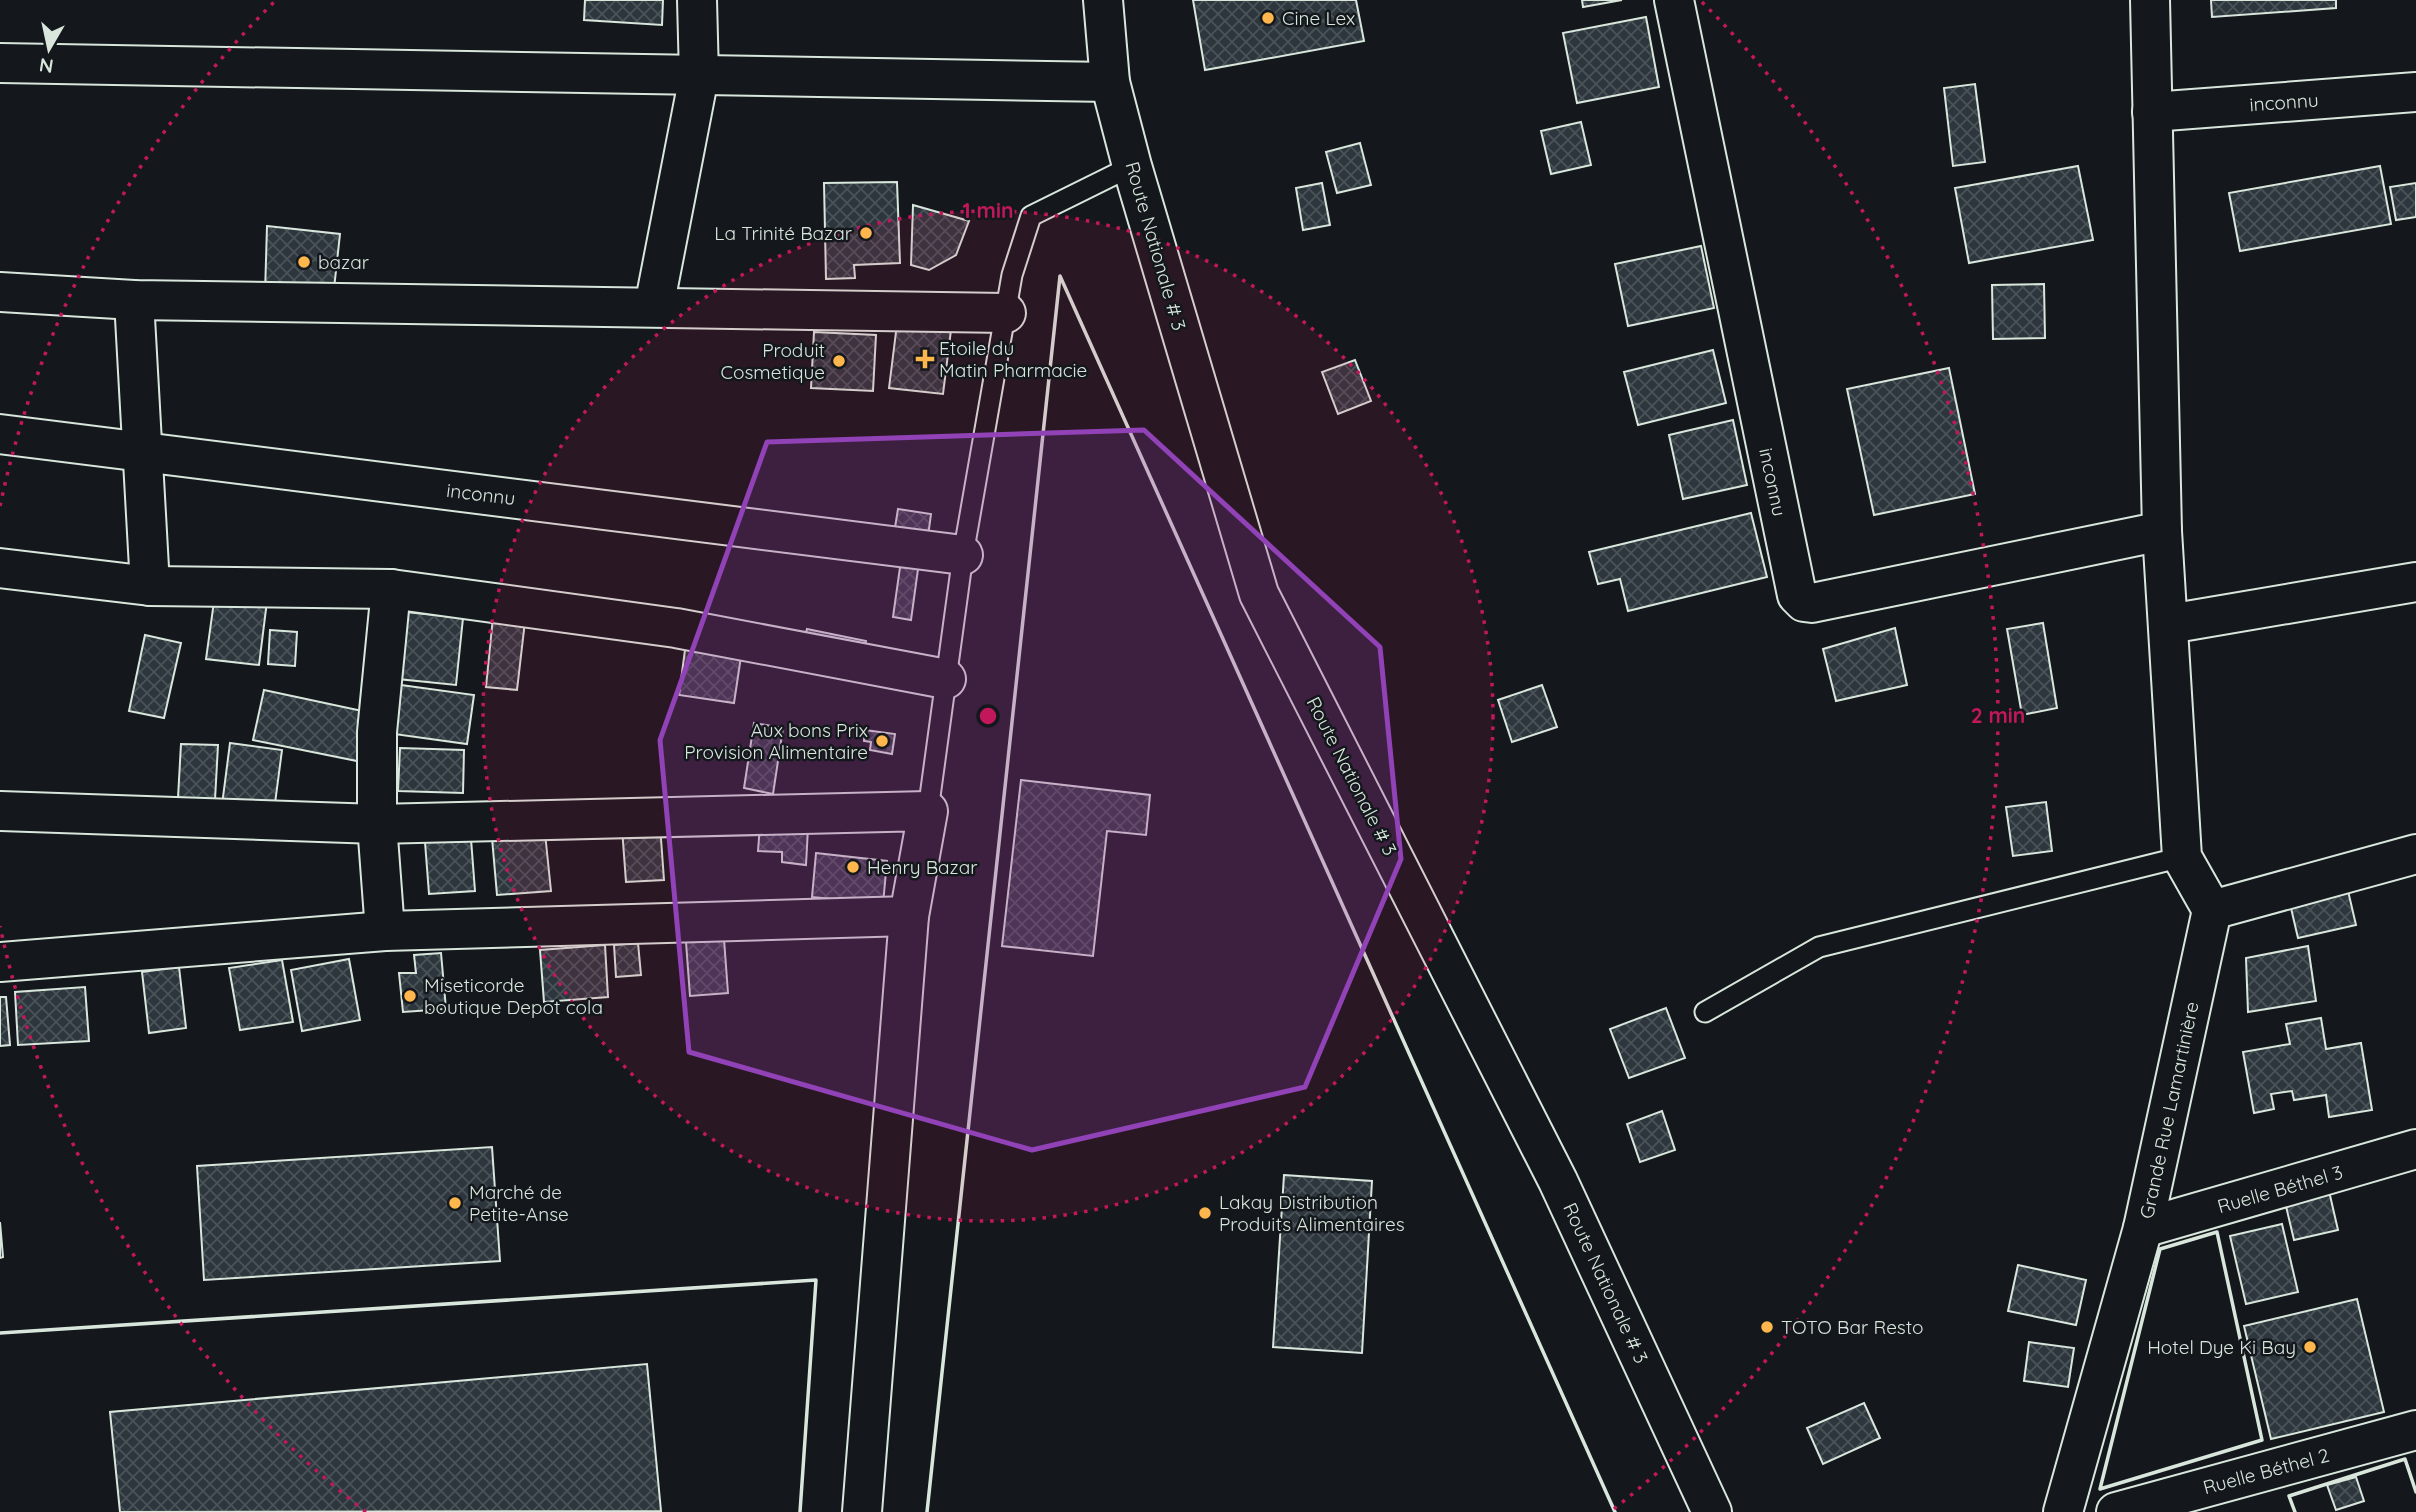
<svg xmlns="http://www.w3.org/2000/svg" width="2416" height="1512" font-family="Quicksand,sans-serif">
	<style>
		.building { fill: url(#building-cross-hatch); stroke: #d8e6dc; stroke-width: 2 }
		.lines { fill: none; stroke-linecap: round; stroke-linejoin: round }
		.lane-casing { stroke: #d8e6dc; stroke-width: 23 }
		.street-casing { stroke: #d8e6dc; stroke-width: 42 }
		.primary-casing { stroke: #d8e6dc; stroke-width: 42 }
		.lane { stroke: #14181c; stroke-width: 19 }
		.street { stroke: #14181c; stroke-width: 38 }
		.primary { stroke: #14181c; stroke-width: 38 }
		.wall { stroke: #d8e6dc; stroke-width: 3.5 }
		.marked { fill: #8948c3; fill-opacity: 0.2; stroke: #8948c3; stroke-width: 5; stroke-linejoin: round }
		.ring { fill: none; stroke: #c2185b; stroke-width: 3.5; stroke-dasharray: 3.5 7 }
		.poi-dot { fill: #ffb74d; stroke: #14181c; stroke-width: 2.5 }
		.labels { text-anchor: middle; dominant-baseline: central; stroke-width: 5; stroke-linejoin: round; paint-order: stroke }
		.poi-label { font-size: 19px; fill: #d8e6dc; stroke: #14181c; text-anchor: start }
		.street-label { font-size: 19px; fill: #d8e6dc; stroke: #14181c }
		.centre { fill: #c2185b; stroke: #14181c; stroke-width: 3.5 }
		.ring-label { font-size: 21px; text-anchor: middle; font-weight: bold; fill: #c2185b; stroke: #14181c; stroke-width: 5; stroke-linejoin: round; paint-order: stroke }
	</style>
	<defs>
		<pattern id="building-cross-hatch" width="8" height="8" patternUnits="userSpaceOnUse" patternTransform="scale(1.75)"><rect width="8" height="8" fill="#2c363c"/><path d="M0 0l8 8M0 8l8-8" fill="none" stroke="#4a5358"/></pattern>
	</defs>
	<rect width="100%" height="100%" fill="#14181c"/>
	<!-- building -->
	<g class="building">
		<polygon points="585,0 663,0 662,25 584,20"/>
		<polygon points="1193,0 1356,0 1364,41 1205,70"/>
		<polygon points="1582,0 1622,0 1583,7"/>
		<polygon points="2211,0 2336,0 2336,8 2212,17"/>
		<polygon points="1646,17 1659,87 1577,103 1563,33"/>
		<polygon points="1975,84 1985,162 1953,166 1944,88"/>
		<polygon points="1581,122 1591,165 1551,174 1541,131"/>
		<polygon points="1360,143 1371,185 1337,193 1326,152"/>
		<polygon points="2078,166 2093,240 1969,263 1955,188"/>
		<polygon points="2380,166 2391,224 2240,251 2229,193"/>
		<polygon points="897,182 900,263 854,265 855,278 826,279 824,183"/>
		<polygon points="1322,183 1330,225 1303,230 1296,188"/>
		<polygon points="2416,183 2416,217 2396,220 2390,187"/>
		<polygon points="913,205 969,221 956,255 929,270 911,265"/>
		<polygon points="267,226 340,234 333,298 265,294"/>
		<polygon points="1701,246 1714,308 1628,326 1615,264"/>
		<polygon points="2044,284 2045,338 1993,339 1992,285"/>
		<polygon points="897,324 951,330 943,394 889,388"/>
		<polygon points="814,332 876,335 873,391 811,388"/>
		<polygon points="1713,350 1726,403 1638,425 1624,372"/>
		<polygon points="1355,360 1371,401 1338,414 1322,372"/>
		<polygon points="1949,368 1975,494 1874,515 1847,389"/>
		<polygon points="1733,420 1747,485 1683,499 1669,435"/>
		<polygon points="898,509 931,514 927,544 893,540"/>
		<polygon points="1751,513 1767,577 1628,611 1620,579 1598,584 1589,552"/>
		<polygon points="901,560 919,562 911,620 893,617"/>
		<polygon points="215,594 267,601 259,665 206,659"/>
		<polygon points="406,612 463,618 456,685 398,679"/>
		<polygon points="493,617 525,621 517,690 486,687"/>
		<polygon points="2043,623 2057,708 2022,715 2007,629"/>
		<polygon points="1895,628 1907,685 1836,701 1823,649"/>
		<polygon points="807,629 866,641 863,656 803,643"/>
		<polygon points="270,630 297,632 295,666 268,664"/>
		<polygon points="145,635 181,643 164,718 129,711"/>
		<polygon points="687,635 743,643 734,703 679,695"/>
		<polygon points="401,685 474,695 467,744 394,734"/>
		<polygon points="1542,685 1557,727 1512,742 1498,700"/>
		<polygon points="264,690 367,712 357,761 253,740"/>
		<polygon points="754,723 783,728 773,794 744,788"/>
		<polygon points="865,730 895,734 892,754 870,750 871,742 864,741"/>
		<polygon points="230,743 282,750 274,811 222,805"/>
		<polygon points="181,744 218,745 215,800 178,798"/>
		<polygon points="400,748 464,750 463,793 398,791"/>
		<polygon points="1021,780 1150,795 1146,835 1107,831 1093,956 1002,946"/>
		<polygon points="2046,802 2052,851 2013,856 2006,807"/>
		<polygon points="660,825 664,880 626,882 622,828"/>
		<polygon points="760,825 808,828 806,865 782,862 782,852 758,851"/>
		<polygon points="545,833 551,891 497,895 492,838"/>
		<polygon points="471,839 475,891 429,894 425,842"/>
		<polygon points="816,853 887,861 883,904 812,897"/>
		<polygon points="2345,878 2356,925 2298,938 2287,891"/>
		<polygon points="724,939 728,993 690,996 686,942"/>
		<polygon points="638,943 641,975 616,977 614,945"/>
		<polygon points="605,945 608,997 544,1002 540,950"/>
		<polygon points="2308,946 2316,1001 2248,1012 2246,958"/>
		<polygon points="441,953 446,1009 403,1012 399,973 416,973 414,955"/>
		<polygon points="349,959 360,1020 302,1031 291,970"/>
		<polygon points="282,960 293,1022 240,1030 229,968"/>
		<polygon points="179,967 186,1028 149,1033 142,972"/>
		<polygon points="85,987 89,1041 18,1045 15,992"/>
		<polygon points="0,997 6,997 10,1045 0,1046"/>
		<polygon points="1666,1008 1685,1058 1629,1078 1610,1029"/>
		<polygon points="2321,1018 2326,1049 2361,1043 2372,1110 2329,1117 2326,1095 2294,1100 2292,1091 2271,1094 2274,1109 2254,1113 2243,1052 2290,1044 2286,1024"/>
		<polygon points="1662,1111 1675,1150 1640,1162 1627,1124"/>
		<polygon points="492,1147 500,1261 204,1280 197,1166"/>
		<polygon points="1284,1175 1372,1181 1362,1353 1273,1347"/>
		<polygon points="2329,1191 2338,1230 2294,1240 2285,1202"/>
		<polygon points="0,1222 3,1257 0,1258"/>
		<polygon points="2282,1224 2298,1292 2246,1304 2230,1236"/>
		<polygon points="2018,1265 2086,1280 2076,1325 2008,1311"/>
		<polygon points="2357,1299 2384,1412 2271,1439 2244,1326"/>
		<polygon points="2029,1342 2074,1348 2068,1387 2024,1381"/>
		<polygon points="647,1364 661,1511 120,1512 110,1412"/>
		<polygon points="1864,1403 1880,1438 1823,1464 1807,1428"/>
		<polygon points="2356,1477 2364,1501 2336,1510 2327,1485"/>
	</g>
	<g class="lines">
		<!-- lane casing -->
		<g class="lane-casing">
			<g id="lane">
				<polyline points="928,811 963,555 1012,275 1031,216 1132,166"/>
				<polyline points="1705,1012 1819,947 2182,857"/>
			</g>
		</g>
		<!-- street casing -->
		<g class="street-casing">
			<g id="street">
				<polyline points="1674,0 1797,595 1804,602 1812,603 2162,531 2150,0"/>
				<polyline points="0,63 1110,82"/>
				<polyline points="2152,112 2416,92"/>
				<polyline points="0,292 134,300 1006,313"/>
				<polyline points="134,300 150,586"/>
				<polyline points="654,307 699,76 697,0"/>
				<polyline points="0,434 963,555"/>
				<polyline points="2162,531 2182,857 2212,910"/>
				<polyline points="0,568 150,586 391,589 676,628 946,679"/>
				<polyline points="2169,624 2416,582"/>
				<polyline points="0,811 377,824 928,811 909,916 862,1512"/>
				<polyline points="385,931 377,824 377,732 391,589"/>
				<polyline points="0,962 385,931 909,916"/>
				<polyline points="2143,1228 2416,1149"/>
				<polyline points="2063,1512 2143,1228 2212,910 2416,854"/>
				<polyline points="2116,1512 2416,1430"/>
			</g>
		</g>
		<!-- primary casing -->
		<g class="primary-casing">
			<polyline id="primary" points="1103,0 1110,82 1132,166 1259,594 1558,1181 1712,1512"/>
		</g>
		<!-- lane -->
		<use href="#lane" class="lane"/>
		<!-- street -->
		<use href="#street" class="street"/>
		<!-- primary -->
		<use href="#primary" class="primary"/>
		<!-- wall -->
		<g class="wall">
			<polygon points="2217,1232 2262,1440 2100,1489 2160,1249"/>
			<polyline points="0,1333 816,1280 800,1512"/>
			<polyline points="927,1512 1060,276 1615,1512"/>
			<polyline points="2295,1512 2289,1496 2405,1459 2416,1492"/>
		</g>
	</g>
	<!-- marked area -->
	<path class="marked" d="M1144 430 1380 647 1401 859 1305 1087 1032 1150 689 1052 660 740 767 442Z"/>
	<!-- distance rings -->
	<circle cx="988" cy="716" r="505" fill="#c2185b" fill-opacity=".12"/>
	<g class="ring">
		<circle cx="988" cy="716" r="505"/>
		<path d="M366 1512A1010 1010 0 0 1 0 926M0 506A1010 1010 0 0 1 274 2M1702 2A1010 1010 0 0 1 1610 1512"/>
	</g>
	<!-- markers -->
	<g class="poi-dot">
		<circle cx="1268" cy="18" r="7"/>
		<circle cx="866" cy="233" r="7"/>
		<circle cx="304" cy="262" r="7"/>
		<path d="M921.5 348.5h7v7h7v7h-7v7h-7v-7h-7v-7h7z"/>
		<circle cx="839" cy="361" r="7"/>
		<circle cx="882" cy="741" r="7"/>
		<circle cx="853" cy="867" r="7"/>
		<circle cx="410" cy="996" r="7"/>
		<circle cx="455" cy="1203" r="7"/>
		<circle cx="1205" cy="1213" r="7"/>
		<circle cx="1767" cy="1327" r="7"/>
		<circle cx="2310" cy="1347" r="7"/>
	</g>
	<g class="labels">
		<!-- poi labels -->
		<g class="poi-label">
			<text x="1282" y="18">Cine Lex</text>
			<text x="852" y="233" text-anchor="end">La Trinité Bazar</text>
			<text x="318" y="262">bazar</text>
			<text x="939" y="348">Etoile du<tspan x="939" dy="22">Matin Pharmacie</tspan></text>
			<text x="825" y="350" text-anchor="end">Produit<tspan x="825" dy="22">Cosmetique</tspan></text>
			<text x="868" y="730" text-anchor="end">Aux bons Prix<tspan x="868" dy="22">Provision Alimentaire</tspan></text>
			<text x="867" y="867">Henry Bazar</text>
			<text x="424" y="985">Miseticorde<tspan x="424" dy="22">boutique Depot cola</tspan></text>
			<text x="469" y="1192">Marché de<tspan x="469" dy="22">Petite-Anse</tspan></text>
			<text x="1219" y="1202">Lakay Distribution<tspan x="1219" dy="22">Produits Alimentaires</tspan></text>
			<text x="1781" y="1327">TOTO Bar Resto</text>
			<text x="2296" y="1347" text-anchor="end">Hotel Dye Ki Bay</text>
		</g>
		<!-- street labels -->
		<g class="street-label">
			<text transform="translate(2284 102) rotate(-4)">inconnu</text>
			<text transform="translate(1156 246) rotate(74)">Route Nationale # 3</text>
			<text transform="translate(1773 482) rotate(78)">inconnu</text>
			<text transform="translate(481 494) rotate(7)">inconnu</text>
			<text transform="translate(1352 776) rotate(63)">Route Nationale # 3</text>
			<text transform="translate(2169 1110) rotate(-78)">Grande Rue Lamartinière</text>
			<text transform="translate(2280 1189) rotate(-16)">Ruelle Béthel 3</text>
			<text transform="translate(1606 1283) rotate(65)">Route Nationale # 3</text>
			<text transform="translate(2266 1471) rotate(-15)">Ruelle Béthel 2</text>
		</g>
	</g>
	<circle cx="988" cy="716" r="10" class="centre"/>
	<g class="ring-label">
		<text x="988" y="218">1 min</text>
		<text x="1998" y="723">2 min</text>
	</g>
	<!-- north arrow -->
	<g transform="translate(49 49) rotate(189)" stroke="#14181c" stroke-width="5" paint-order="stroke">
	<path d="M0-5L12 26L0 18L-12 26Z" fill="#d8e6dc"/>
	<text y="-10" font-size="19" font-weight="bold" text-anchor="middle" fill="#d8e6dc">N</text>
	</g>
</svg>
